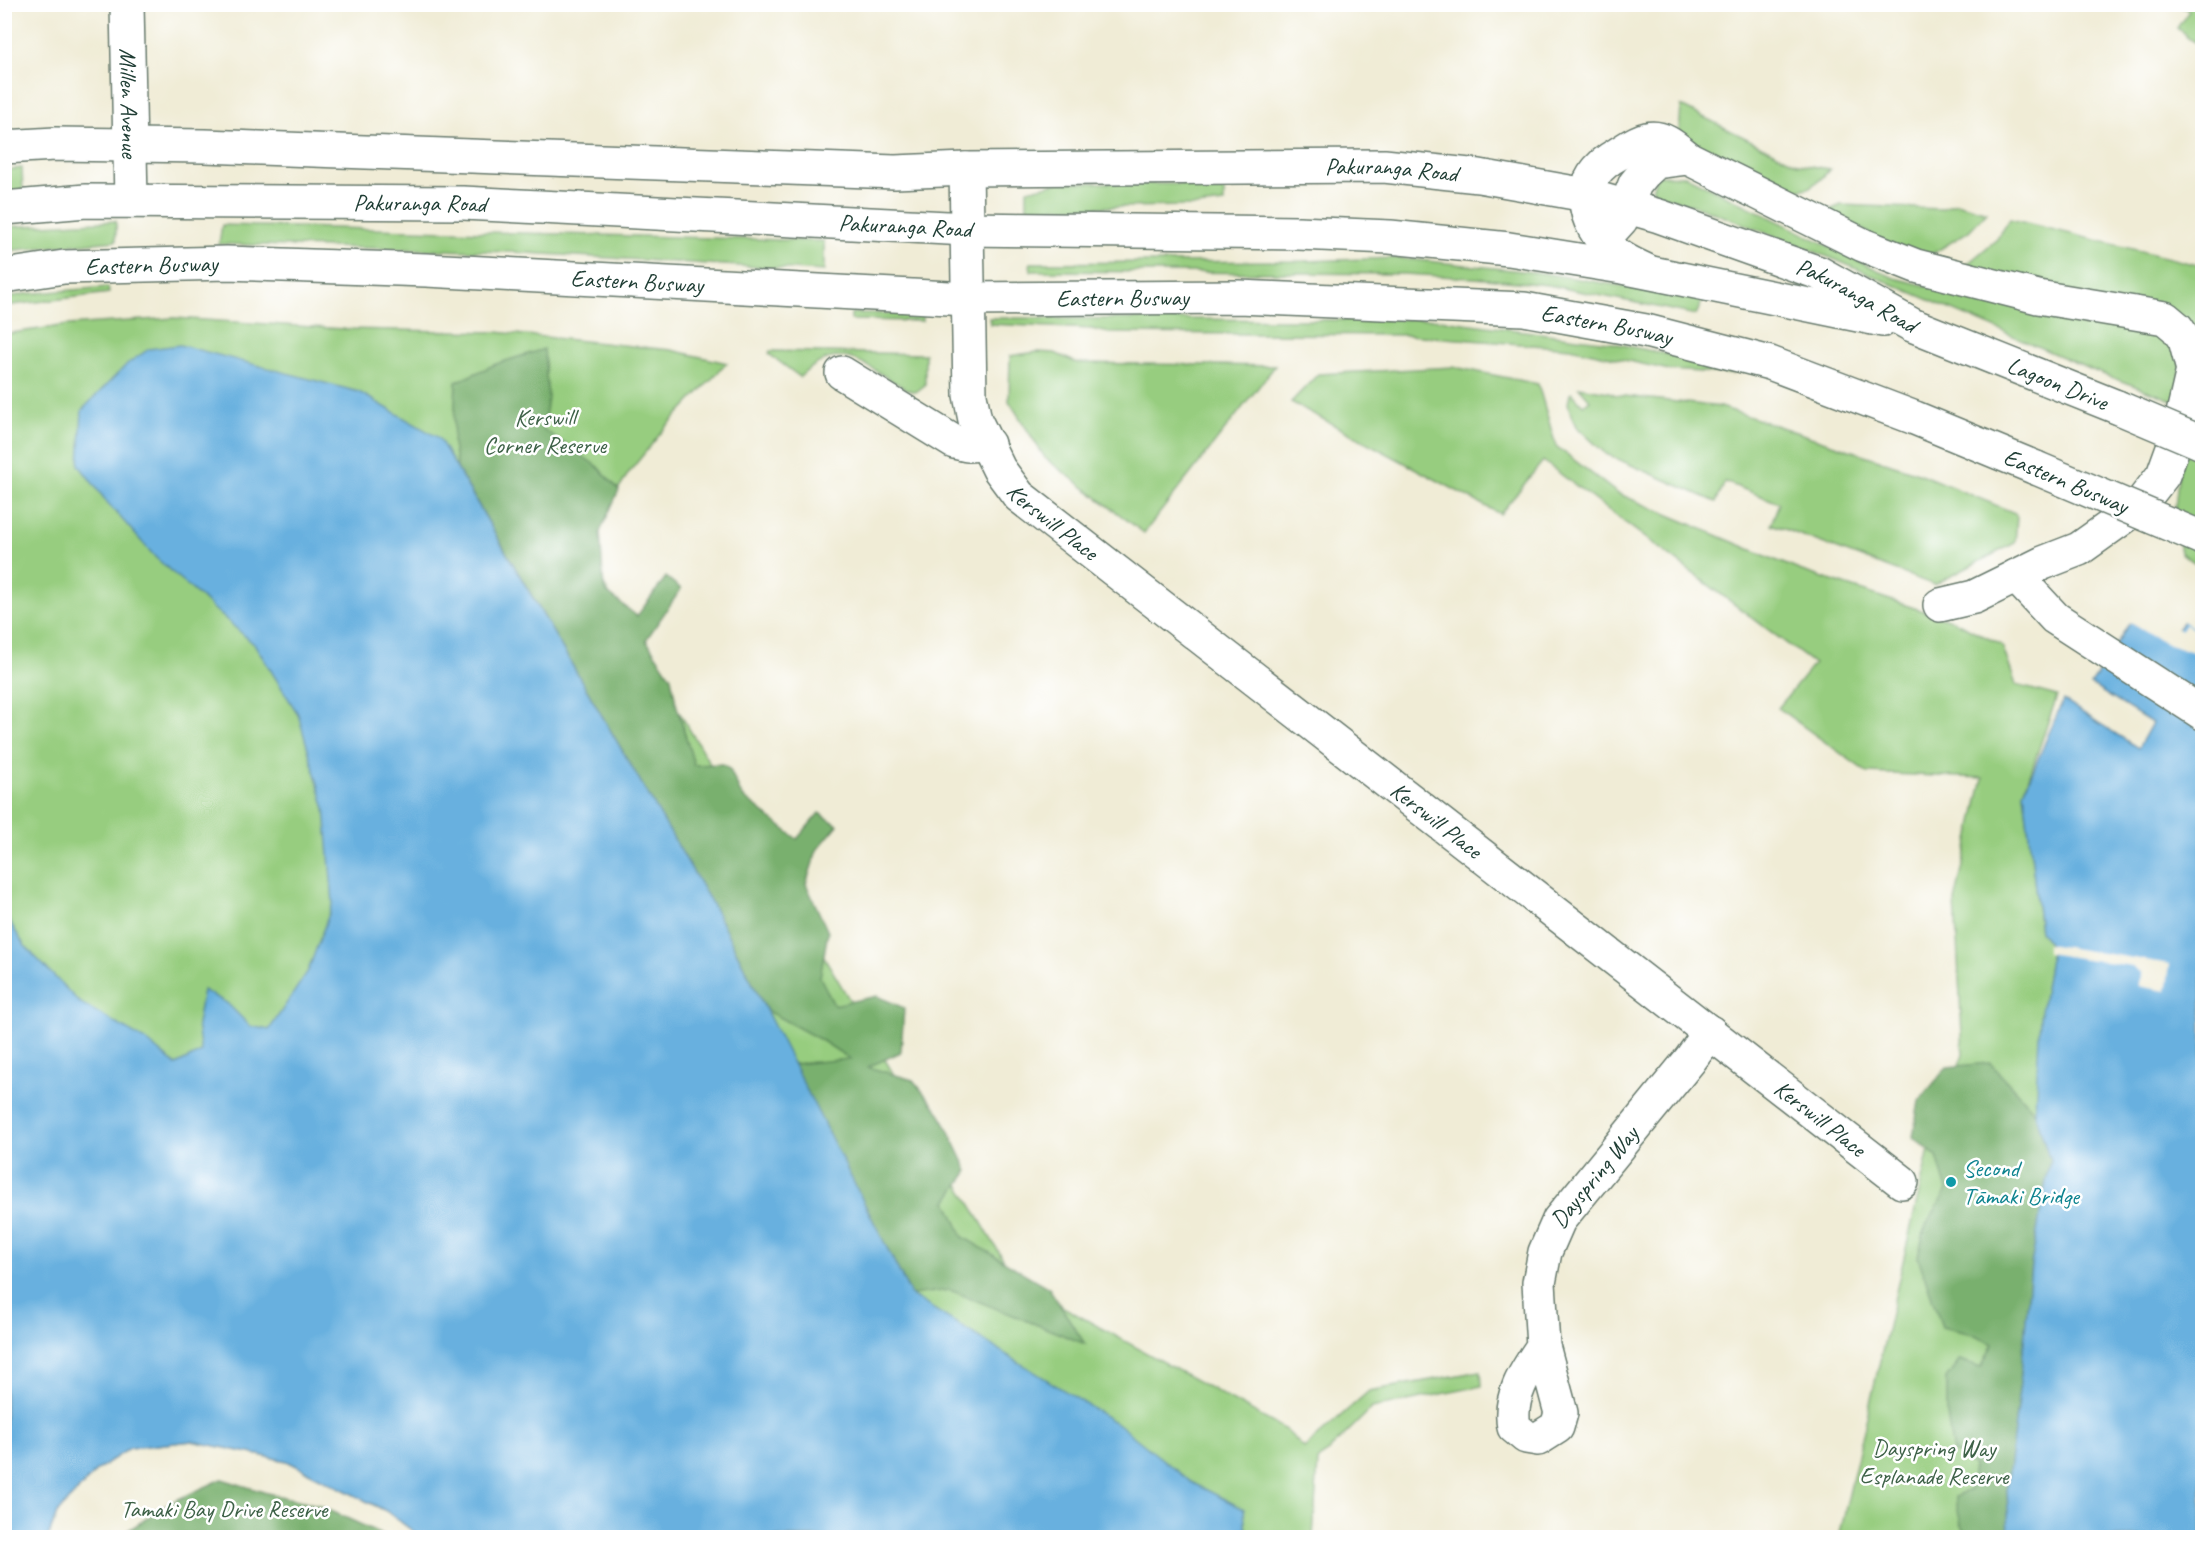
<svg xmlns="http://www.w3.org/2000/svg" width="2207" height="1542" font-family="Caveat,sans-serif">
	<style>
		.green { fill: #97cd7f; stroke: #5b855a; stroke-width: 1.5 }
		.forest { fill: #79b06e; stroke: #4c7651; stroke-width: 1.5 }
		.water { fill: #68b0df; stroke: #44768a; stroke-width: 1.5 }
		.pier { fill: #f0ecd6 }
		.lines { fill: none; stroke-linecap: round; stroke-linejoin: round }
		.minor-casing { stroke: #687a6d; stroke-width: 36 }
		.major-casing { stroke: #687a6d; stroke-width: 36 }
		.minor { stroke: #fff; stroke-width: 33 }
		.major { stroke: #fff; stroke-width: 33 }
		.minor-bridge-casing { stroke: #687a6d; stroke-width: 36; stroke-linecap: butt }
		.major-bridge-casing { stroke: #687a6d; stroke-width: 36; stroke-linecap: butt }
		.minor-bridge { stroke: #fff; stroke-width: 33 }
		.major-bridge { stroke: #fff; stroke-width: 33 }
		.culture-dot { fill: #0f9aa8; stroke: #fff; stroke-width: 2 }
		.labels { text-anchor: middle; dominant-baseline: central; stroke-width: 5; stroke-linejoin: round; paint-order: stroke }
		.street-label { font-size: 24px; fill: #1f3d34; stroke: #fff }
		.park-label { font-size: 24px; fill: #3d6147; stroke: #fff }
		.culture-label { font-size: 24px; fill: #0d838f; stroke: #fff; text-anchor: start }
	</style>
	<rect width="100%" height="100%" fill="#fff"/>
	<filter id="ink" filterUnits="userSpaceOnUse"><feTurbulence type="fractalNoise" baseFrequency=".0167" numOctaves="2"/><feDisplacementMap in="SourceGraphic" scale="12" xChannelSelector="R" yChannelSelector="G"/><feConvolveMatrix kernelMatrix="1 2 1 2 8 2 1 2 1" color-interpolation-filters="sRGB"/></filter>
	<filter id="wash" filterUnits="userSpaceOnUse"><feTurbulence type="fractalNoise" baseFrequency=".008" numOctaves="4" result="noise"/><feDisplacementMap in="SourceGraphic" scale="24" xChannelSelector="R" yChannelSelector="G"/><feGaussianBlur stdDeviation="1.35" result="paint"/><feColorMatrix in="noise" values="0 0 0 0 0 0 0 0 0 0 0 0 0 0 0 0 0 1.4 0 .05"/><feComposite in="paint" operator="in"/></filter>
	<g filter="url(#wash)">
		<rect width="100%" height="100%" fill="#f0ecd6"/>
		<!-- green -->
		<g class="green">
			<polygon points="2180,5 2202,5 2202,48 2177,28 2189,11"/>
			<polygon points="1681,106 1798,164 1830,169 1820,180 1808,188 1786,192 1679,135"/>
			<polygon points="22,168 23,192 5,194 5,170"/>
			<polygon points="1657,175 1686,176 1894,278 1940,289 2169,334 2181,359 2175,401 2097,372 1836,260 1702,208 1659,195 1652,189"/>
			<polygon points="1061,182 1224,185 1224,203 1197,206 1027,208 1027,190"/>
			<polygon points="1956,203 1987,212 1969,231 1934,253 1910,258 1829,210 1841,205 1941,209"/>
			<polygon points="2010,219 2202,266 2202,340 2195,326 1965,266 1997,239"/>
			<polygon points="116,221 116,241 5,251 5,227"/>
			<polygon points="222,225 824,241 824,271 511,252 219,244"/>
			<polygon points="1398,258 1542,273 1703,299 1696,315 1548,285 1475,278 1404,274 1031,271 1030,263 1304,261"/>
			<polygon points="108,287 109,293 5,306 5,298 24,294"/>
			<polygon points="851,313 922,314 922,321 851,320"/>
			<polygon points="174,318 344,329 496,332 671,350 727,363 665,428 630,471 600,517 594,568 1016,1281 1286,1430 1304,1448 1369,1391 1481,1371 1482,1386 1372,1408 1318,1461 1313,1537 1247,1537 1246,1527 1246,1538 421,1537 386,1511 287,1461 192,1441 130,1448 96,1471 57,1513 48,1537 5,1538 5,334 68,325"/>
			<polygon points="989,318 1313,320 1434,319 1608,342 1720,365 1733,374 1669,370 1570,348 1407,335 1109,333 1091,329 990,324"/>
			<path d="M770 351 925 354V385L916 392 911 391C868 371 845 334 800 377L769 354Z"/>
			<polygon points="1037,352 1055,353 1077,363 1275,366 1144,533 1045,458 1009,401 1010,356"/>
			<polygon points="1454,367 1538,384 1556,446 1617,493 1799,570 1954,621 2002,645 2016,685 2057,696 2024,792 2040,931 2049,943 2088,960 2041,1537 1839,1537 1934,1128 1963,1055 1955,901 1983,778 1868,773 1778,708 1814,664 1543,461 1500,514 1291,402 1318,374"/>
			<polygon points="2202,377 2202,567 2180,553 2174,518 2178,478"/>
			<polygon points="1579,387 1609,392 1616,395 1721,407 1918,473 2015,513 2017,517 2015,543 1934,585 1771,524 1779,503 1725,482 1716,502 1606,454 1578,428 1571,415 1568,403 1570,394 1572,393 1583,405 1590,400"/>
		</g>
		<!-- forest -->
		<g class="forest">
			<polygon points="544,349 548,398 543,429 598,467 619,490 600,532 604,590 637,616 666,577 681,589 646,640 671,677 676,703 694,765 723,764 730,770 742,796 797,839 819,813 838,825 817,850 806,884 828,932 820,977 834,1005 877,996 904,1008 901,1052 868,1067 913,1080 940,1113 968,1171 947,1201 963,1237 1049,1288 1085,1344 950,1290 911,1295 793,1064 850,1059 821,1040 767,1011 711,902 457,468 453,444 456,382 496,364"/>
			<polygon points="1990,1063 2035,1112 2050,1160 2031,1265 2021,1375 2007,1487 2009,1537 1969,1537 1961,1524 1955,1497 1970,1490 1973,1466 1953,1452 1947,1415 1947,1378 1960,1360 1981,1367 1993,1344 1973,1334 1942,1327 1918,1257 1925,1227 1947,1190 1937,1157 1913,1137 1919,1101 1947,1067"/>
			<polygon points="222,1479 267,1493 318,1505 375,1531 385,1537 118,1537 170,1503"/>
		</g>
		<!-- water -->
		<g class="water">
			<polygon points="180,345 359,392 439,438 711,902 911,1295 1118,1424 1191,1482 1244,1509 1246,1537 421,1537 386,1511 287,1461 192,1441 130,1448 96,1471 57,1513 48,1537 5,1537 5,914 24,945 79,1002 145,1040 176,1065 201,1052 197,1024 203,990 227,1003 250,1026 269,1030 308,971 333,903 325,809 298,714 255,645 156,558 106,501 79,465 82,410 127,364 149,349"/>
			<polygon points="2202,590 2202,1537 2009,1538 2007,1487 2021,1375 2031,1265 2050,1160 2035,1112 2040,1017 2050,959 2049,943 2040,931 2024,792 2063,700 2138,748 2152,723 2091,685 2130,622 2163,640 2179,627"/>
		</g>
		<!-- pier -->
		<g class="pier">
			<polygon points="2197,592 2202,595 2201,615 2202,632 2180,620"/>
			<polygon points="2129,619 2162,637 2174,627 2181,631 2185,624 2202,634 2202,647 2199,654 2169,645 2127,621"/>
			<polygon points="2047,944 2170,964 2166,991 2138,986 2142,973 2132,966 2047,953"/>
		</g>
	</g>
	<g filter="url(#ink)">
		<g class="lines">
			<!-- minor casing -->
			<g class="minor-casing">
				<g id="minor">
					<path id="s1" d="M127 4 131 201"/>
					<path id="s2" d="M966 169 970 395 975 420 999 469 1019 496 1902 1182"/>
					<polyline points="1611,231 1621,220 1635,184 1644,173 1656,162 1688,158"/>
					<path d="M1647 271C1637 266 1624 261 1615 253 1580 222 1572 179 1618 154 1626 149 1637 141 1647 139 1663 135 1677 149 1688 158L1863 245 1916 266 2038 297 2165 318 2177 328 2185 340 2193 370 2179 431 2163 475 2138 507 2079 549 2043 563 1974 597 1940 605"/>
					<path id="s3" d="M4 276 64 267 227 263 426 270 968 299 1239 297 1524 309 1646 331 1770 363 1915 418 2036 468"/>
					<polyline points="842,373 954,442 967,445 988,444"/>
					<polyline points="2016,576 2055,618 2202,713"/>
					<path id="s4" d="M1543 1346C1526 1371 1508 1396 1514 1427L1526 1437 1538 1439 1557 1427 1561 1413 1543 1346 1539 1283 1545 1252 1559 1220 1690 1060 1710 1032"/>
				</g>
			</g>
			<!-- major casing -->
			<g class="major-casing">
				<g id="major">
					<path id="s5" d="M4 147 55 144 205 146 895 172 966 169 1384 166 1479 176 1586 195 1659 216 1819 273 1912 325 2117 407"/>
					<path id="s6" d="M4 208 86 201 463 203 967 229 1298 233 1390 237 1509 249 1622 267 1883 320"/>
				</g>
			</g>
			<!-- minor -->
			<use href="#minor" class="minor"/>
			<!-- major -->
			<use href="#major" class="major"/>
			<!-- minor-bridge casing -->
			<g class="minor-bridge-casing">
				<polyline id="minor-bridge" points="2036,468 2202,538"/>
			</g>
			<!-- major-bridge casing -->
			<g class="major-bridge-casing">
				<polyline id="major-bridge" points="2117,407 2202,443"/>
			</g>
			<!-- minor-bridge -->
			<use href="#minor-bridge" class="minor-bridge"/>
			<!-- major-bridge -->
			<use href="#major-bridge" class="major-bridge"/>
		</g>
	</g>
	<!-- markers -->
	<circle class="culture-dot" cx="1951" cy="1182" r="6"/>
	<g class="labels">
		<!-- street labels -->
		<g class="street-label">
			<text stroke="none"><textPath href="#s1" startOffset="99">Millen Avenue</textPath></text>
			<text stroke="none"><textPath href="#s5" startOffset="1388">Pakuranga Road</textPath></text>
			<text stroke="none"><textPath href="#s6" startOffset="416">Pakuranga Road</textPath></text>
			<text stroke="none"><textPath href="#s6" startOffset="902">Pakuranga Road</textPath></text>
			<text stroke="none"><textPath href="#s3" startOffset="148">Eastern Busway</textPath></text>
			<text stroke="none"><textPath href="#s3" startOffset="634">Eastern Busway</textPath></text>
			<text stroke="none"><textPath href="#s5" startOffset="1874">Pakuranga Road</textPath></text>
			<text stroke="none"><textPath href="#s3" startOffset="1120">Eastern Busway</textPath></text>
			<text stroke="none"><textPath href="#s3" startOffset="1606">Eastern Busway</textPath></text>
			<text stroke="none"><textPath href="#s5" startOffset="2094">Lagoon Drive</textPath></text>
			<text transform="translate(2066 481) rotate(23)">Eastern Busway</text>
			<text stroke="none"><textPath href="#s2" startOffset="382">Kerswill Place</textPath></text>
			<text stroke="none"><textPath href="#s2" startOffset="868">Kerswill Place</textPath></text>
			<text stroke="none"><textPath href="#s2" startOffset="1354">Kerswill Place</textPath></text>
			<text stroke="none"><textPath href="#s4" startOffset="408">Dayspring Way</textPath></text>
		</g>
		<!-- park labels -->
		<g class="park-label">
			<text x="545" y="417">Kerswill<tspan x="545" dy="28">Corner Reserve</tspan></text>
			<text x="1934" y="1448">Dayspring Way<tspan x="1934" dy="28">Esplanade Reserve</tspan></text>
			<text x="224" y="1509">Tamaki Bay Drive Reserve</text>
		</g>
		<!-- culture labels -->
		<g class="culture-label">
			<text x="1963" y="1168">Second<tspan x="1963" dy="28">Tāmaki Bridge</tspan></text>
		</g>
	</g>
	<!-- margin -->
	<rect width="2207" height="1542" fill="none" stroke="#fff" stroke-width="24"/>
</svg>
